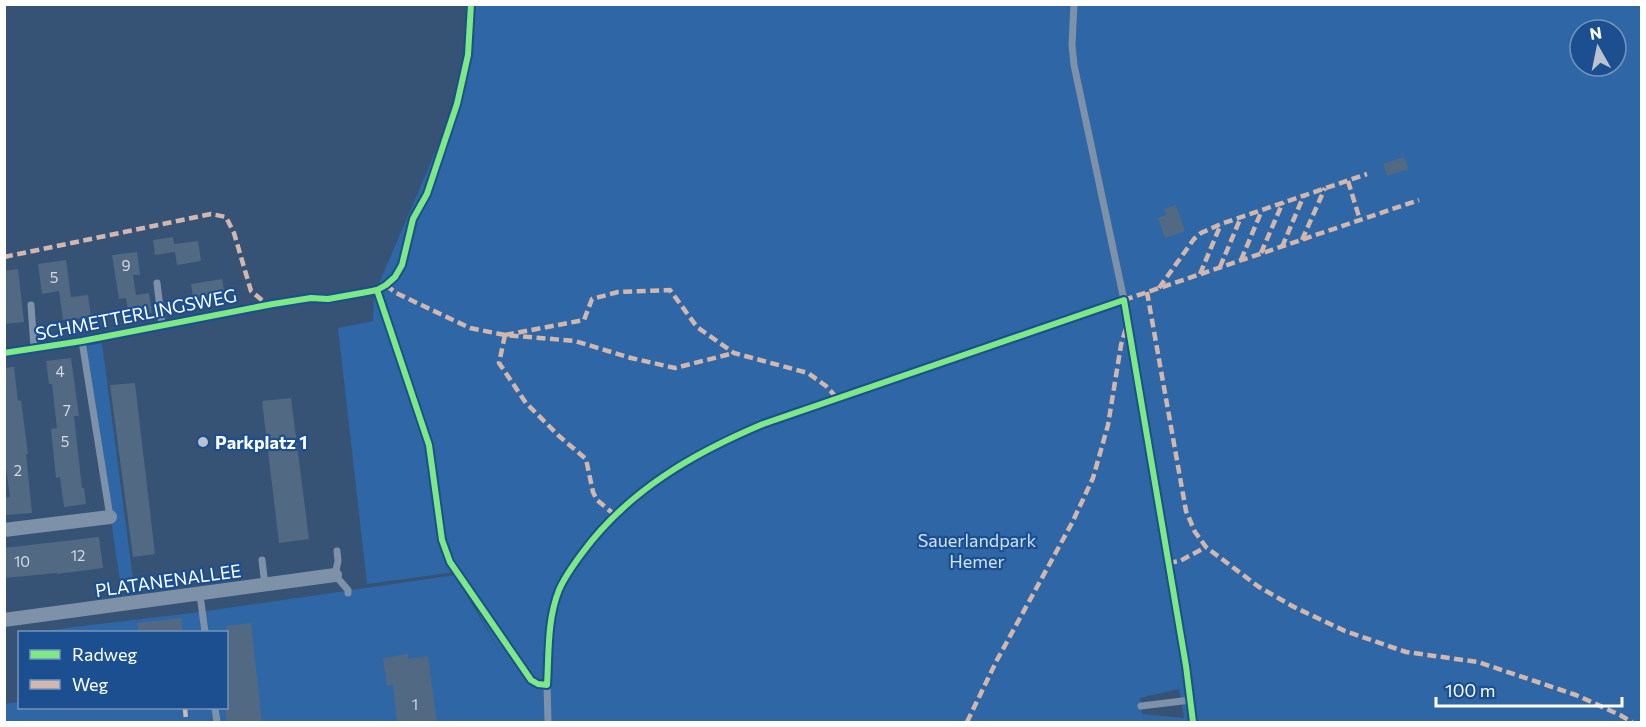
<svg xmlns="http://www.w3.org/2000/svg" width="1646" height="727" font-family="Commissioner,sans-serif">
	<style>
		.green { fill: #2f66a5; fill-rule: evenodd }
		.building { fill: #526984 }
		.lines { fill: none; stroke-linecap: round; stroke-linejoin: round }
		.service { stroke: #7d92a8; stroke-width: 7 }
		.minor { stroke: #7d92a8; stroke-width: 14 }
		.quiet { stroke: #d1b7ad; stroke-width: 4.5; stroke-dasharray: 9 4.5; stroke-linecap: butt }
		.cycleway-casing { stroke: #1b4f8f; stroke-width: 10 }
		.cycleway { stroke: #7ce984; stroke-width: 6 }
		.poi-dot { fill: #b9c2ce; stroke: #1b4f8f; stroke-width: 2 }
		.labels { text-anchor: middle; dominant-baseline: central; stroke-width: 4.5; stroke-linejoin: round; paint-order: stroke }
		.number-label { font-size: 15px; fill: #d4dae0 }
		.street-label { font-size: 18px; fill: #fff; stroke: #1b4f8f }
		.poi-label { font-size: 18px; font-weight: bold; fill: #fff; stroke: #1b4f8f; text-anchor: start }
		.park-label { font-size: 18px; fill: #cfe3fa; stroke: #1b4f8f }
	</style>
	<rect width="100%" height="100%" fill="#365274"/>
	<!-- green -->
	<g class="green">
		<path d="M473 5H1641V722H5L4 704 19 702 20 708H226V632H33L200 612 455 575 501 654 456 572 367 584 338 328 373 321 374 295 432 160 470 66ZM1580 30H1616V66H1580ZM1179 689 1184 718 1142 714 1140 698Z"/>
		<polygon points="102,343 133,579 120,581 85,346"/>
	</g>
	<!-- building -->
	<g class="building">
		<polygon points="1404,157 1409,169 1387,176 1383,164"/>
		<polygon points="1176,205 1185,231 1165,238 1158,218 1166,215 1164,209"/>
		<polygon points="173,237 174,244 198,241 201,261 177,265 175,252 155,255 153,240"/>
		<polygon points="137,252 140,275 133,275 136,295 149,293 152,313 129,316 126,298 119,299 112,255"/>
		<polygon points="66,260 71,297 88,295 91,317 63,320 59,291 42,294 38,264"/>
		<polygon points="18,269 24,322 5,324 4,271"/>
		<polygon points="222,279 226,300 194,304 191,284"/>
		<polygon points="71,358 79,416 74,416 82,488 84,488 86,504 64,507 60,477 56,478 51,429 57,428 52,384 49,384 46,361"/>
		<polygon points="14,367 18,401 21,400 28,454 26,454 32,513 6,515 4,498 10,497 4,453 4,368"/>
		<polygon points="135,383 155,554 133,557 110,385"/>
		<polygon points="291,398 309,539 279,543 262,401"/>
		<polygon points="99,537 103,568 57,574 57,573 4,578 4,548"/>
		<polygon points="181,618 183,633 138,633 137,623"/>
		<polygon points="251,623 262,723 227,723 225,708 226,708 226,626"/>
		<polygon points="408,654 408,659 428,656 437,723 397,723 393,685 387,686 383,658"/>
	</g>
	<g class="lines">
		<!-- service -->
		<g class="service">
			<polyline points="1074,4 1072,45 1074,65 1124,300 1186,666 1193,722"/>
			<polyline points="157,283 162,325"/>
			<polyline points="31,305 34,348"/>
			<polyline points="82,341 110,517"/>
			<polyline points="4,353 82,341 273,304"/>
			<polyline points="337,551 338,561 335,575 348,590 348,593"/>
			<polyline points="262,560 265,586"/>
			<polyline points="200,595 205,632"/>
			<polyline points="1141,706 1191,700"/>
			<polyline points="215,708 217,722"/>
			<polyline points="548,722 547,685 551,620 559,591 565,577 577,560 593,539 615,515 673,469 714,446 763,424 1124,300"/>
		</g>
		<!-- minor -->
		<g class="minor">
			<polyline points="4,530 110,517"/>
			<polyline points="4,620 335,575"/>
		</g>
		<!-- quiet -->
		<g class="quiet">
			<polyline points="1348,181 1360,220"/>
			<polyline points="1302,240 1325,188"/>
			<polyline points="1282,247 1304,195"/>
			<polyline points="1261,253 1283,202"/>
			<polyline points="4,257 211,214 226,217 234,233 251,291 263,301 270,303"/>
			<polyline points="1241,260 1262,210"/>
			<polyline points="1220,267 1241,217"/>
			<polyline points="1200,274 1221,224"/>
			<polyline points="386,285 396,293 470,328 505,335 575,341 631,358 675,368 734,353"/>
			<polyline points="1159,288 1194,239 1201,233 1221,224 1367,174"/>
			<polyline points="1147,292 1186,511 1195,532 1206,547 1259,587 1294,607 1345,631 1406,652 1478,662 1576,695 1620,715 1632,722"/>
			<polyline points="1124,300 1419,200"/>
			<polyline points="505,335 584,320 592,299 618,292 670,290 697,327 734,353 808,373 826,386 838,399"/>
			<polyline points="505,335 499,363 526,403 559,436 586,459 593,492 597,500 615,515"/>
			<polyline points="1168,563 1180,561 1206,547"/>
			<polyline points="185,708 186,720"/>
			<polyline points="967,722 997,660 1072,523 1093,478 1108,425 1121,345 1126,328"/>
		</g>
		<!-- cycleway casing -->
		<g class="cycleway-casing">
			<g id="cycleway">
				<path d="M377 290 429 445 442 540 450 562 531 680 538 684 547 685C549 653 547 620 559 590 565 576 574 564 583 552 629 490 694 453 763 424L1124 300 1186 666 1193 722"/>
				<polyline points="4,353 82,341 273,304 311,298 328,299 367,292 377,290 386,285 395,277 402,265 413,219 427,194 457,104 468,55 471,4"/>
			</g>
		</g>
		<!-- cycleway -->
		<use href="#cycleway" class="cycleway"/>
	</g>
	<!-- markers -->
	<circle class="poi-dot" cx="203" cy="442" r="6"/>
	<g class="labels">
		<!-- number labels -->
		<g class="number-label">
			<text x="126" y="265">9</text>
			<text x="54" y="277">5</text>
			<text x="60" y="371">4</text>
			<text x="67" y="410">7</text>
			<text x="65" y="441">5</text>
			<text x="18" y="470">2</text>
			<text x="78" y="555">12</text>
			<text x="22" y="561">10</text>
			<text x="415" y="704">1</text>
		</g>
		<!-- street labels -->
		<g class="street-label">
			<text transform="translate(136 314) rotate(-11)">SCHMETTERLINGSWEG</text>
			<text transform="translate(168 580) rotate(-8)">PLATANENALLEE</text>
		</g>
		<!-- poi labels -->
		<g class="poi-label">
			<text x="215" y="442">Parkplatz 1</text>
		</g>
		<!-- park labels -->
		<g class="park-label">
			<text x="977" y="540">Sauerlandpark<tspan x="977" dy="21">Hemer</tspan></text>
		</g>
	</g>
	<!-- border -->
	<rect width="1646" height="727" fill="none" stroke="#ffffff" stroke-width="12"/>
	<!-- legend -->
	<rect x="18" y="631" width="210" height="78" fill="#1b4f8f" stroke="#7695bc" stroke-width="1.5"/>
	<rect x="30" y="650" width="30" height="9" fill="#7ce984" stroke="#7695bc" stroke-width="1.5"/>
	<text x="72" y="661" font-size="18" fill="#ffffff">Radweg</text>
	<rect x="30" y="680" width="30" height="9" fill="#d1b7ad" stroke="#7695bc" stroke-width="1.5"/>
	<text x="72" y="691" font-size="18" fill="#ffffff">Weg</text>
	<!-- north arrow -->
	<g transform="translate(1598 48) rotate(351)"><circle r="28" fill="#1b4f8f" stroke="#7695bc" stroke-width="1.5"/>
	<path d="M0-4.5L10 22L0 15L-10 22Z" fill="#b9c2ce"/>
	<text y="-9" font-size="16" font-weight="bold" text-anchor="middle" fill="#ffffff">N</text>
	</g>
	<!-- scale -->
	<path d="M1436 697v9h186v-9" fill="none" stroke="#ffffff" stroke-width="3"/>
	<text x="1445" y="697" font-size="18" fill="#ffffff" stroke="#1b4f8f" stroke-width="4.5" paint-order="stroke">100 m</text>
</svg>
